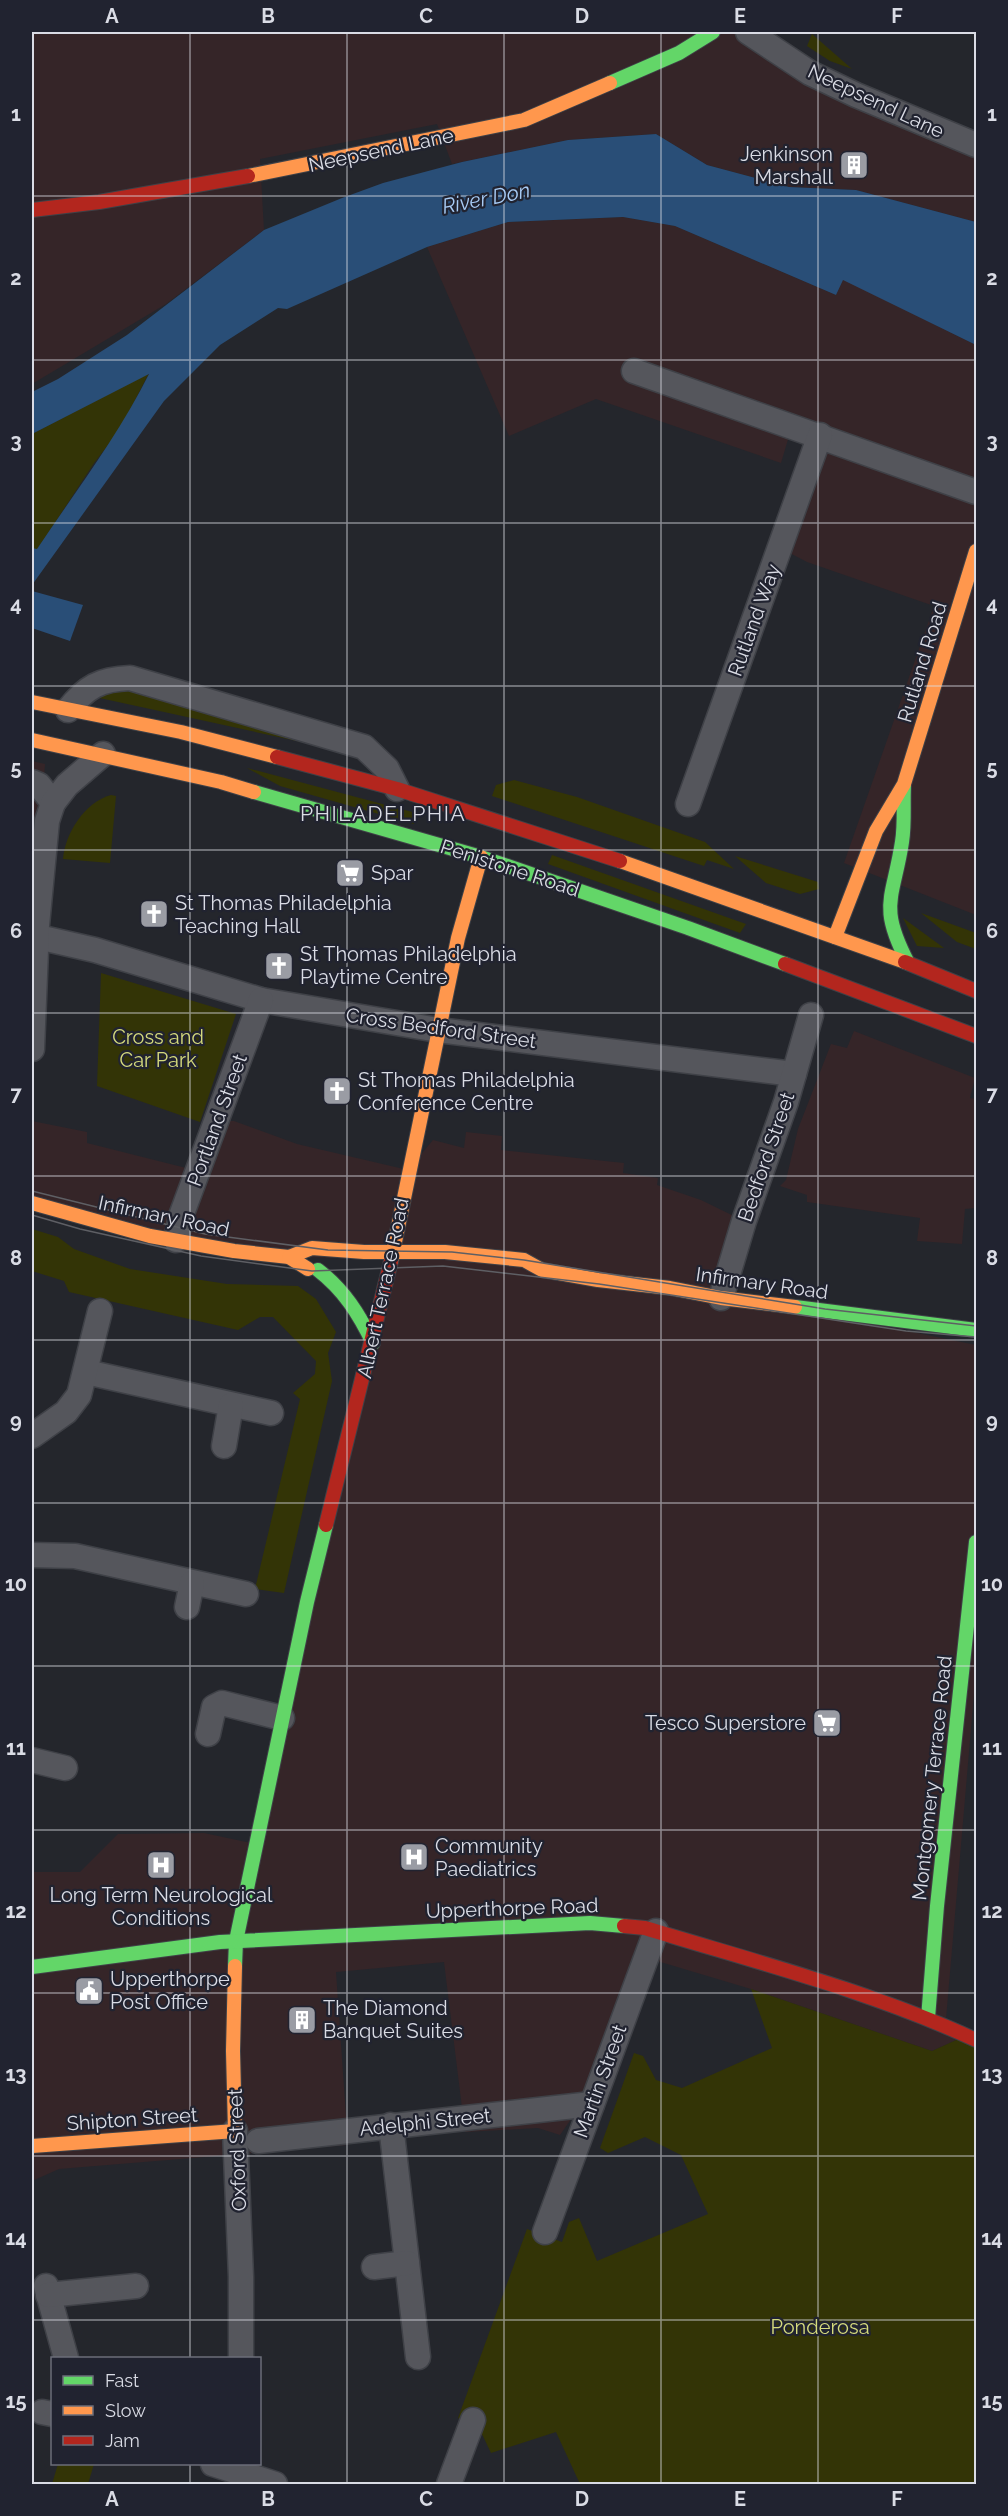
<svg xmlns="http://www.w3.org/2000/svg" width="1008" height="2516" font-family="Raleway,sans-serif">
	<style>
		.commercial { fill: #352528 }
		.green { fill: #333406 }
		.water { fill: #294e77 }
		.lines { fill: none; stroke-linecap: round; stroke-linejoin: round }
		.street-casing { stroke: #3f4147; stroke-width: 27 }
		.fast-casing { stroke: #3f4147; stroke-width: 16 }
		.slow-casing { stroke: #3f4147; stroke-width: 16 }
		.jam-casing { stroke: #3f4147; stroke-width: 16 }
		.street { stroke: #55565c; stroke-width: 24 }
		.fast { stroke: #63d668; stroke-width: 14 }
		.slow { stroke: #ff974d; stroke-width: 14 }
		.jam { stroke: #b3261e; stroke-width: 14 }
		.tram { stroke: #5e5f64; stroke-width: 1.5 }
		.grid { fill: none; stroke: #dadce5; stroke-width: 1.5; stroke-opacity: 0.55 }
		.labels { text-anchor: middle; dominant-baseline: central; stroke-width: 4.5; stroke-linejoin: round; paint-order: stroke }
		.street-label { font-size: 20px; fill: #dadce5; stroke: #212330 }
		.poi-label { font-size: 20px; fill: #dadce5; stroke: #212330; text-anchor: start }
		.park-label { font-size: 20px; fill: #d5da7c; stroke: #212330 }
		.water-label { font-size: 21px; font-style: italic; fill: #a8ccf6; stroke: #212330 }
		.neighbourhood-label { font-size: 21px; letter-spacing: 1.5px; fill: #dadce5; stroke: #212330 }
		.neatline { fill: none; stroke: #dadce5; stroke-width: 2 }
		.grid-label { font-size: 20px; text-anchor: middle; font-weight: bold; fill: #dadce5 }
	</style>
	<rect width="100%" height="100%" fill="#24262c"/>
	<!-- commercial -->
	<g class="commercial">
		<polygon points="32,32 748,32 976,146 976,222 856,190 789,187 707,165 656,134 568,140 452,164 437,124 260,159 264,230 166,304 32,384"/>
		<polygon points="623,217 675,226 836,295 843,279 976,345 976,915 844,863 934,606 807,562 780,548 820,435 792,426 781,463 596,399 509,436 427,247 508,222"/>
		<polygon points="32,761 45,764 32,938"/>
		<polygon points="854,1031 975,1078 970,1098 976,1099 976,1208 965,1209 962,1244 917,1241 920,1218 807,1202 807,1195 780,1186 786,1180 798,1129 831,1044 847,1048"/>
		<polygon points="32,1121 87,1132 87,1143 198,1171 216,1121 234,1121 297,1144 408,1170 433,1140 464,1148 466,1132 502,1136 501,1150 624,1163 623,1173 658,1178 657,1185 701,1200 744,1221 722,1293 976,1345 976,1694 974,1694 946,2019 965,2036 932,2051 751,1989 637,1955 587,2096 560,2135 538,2128 465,2132 444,1962 336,1972 348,2145 59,2169 32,2181 32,1872 80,1872 118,1834 204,1833 251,1843 392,1259 289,1257 32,1203"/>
	</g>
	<!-- green -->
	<g class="green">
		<polygon points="812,34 852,69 830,61 807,46"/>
		<polygon points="149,373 119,431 94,463 37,550 32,548 32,434"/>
		<polygon points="126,689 304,739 306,743 95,697 99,691"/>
		<polygon points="247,768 416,813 414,824 280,786"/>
		<polygon points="514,780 577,797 705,842 734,869 707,860 704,866 492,796 496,785"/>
		<path d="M111 795 116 796 110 863 63 859C65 833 85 802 111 795Z"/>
		<polygon points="552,855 746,924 740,933 548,864"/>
		<polygon points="735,856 818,882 819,889 800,894 766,883"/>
		<polygon points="921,913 976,933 976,949 957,942"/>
		<polygon points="903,918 944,948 917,946"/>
		<polygon points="101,973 236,1014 200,1122 97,1086"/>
		<polygon points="32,1229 58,1237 74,1249 130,1269 227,1284 298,1286 316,1299 336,1332 328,1353 332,1381 284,1593 255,1589 300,1399 293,1393 315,1374 316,1361 273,1317 260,1317 238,1330 69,1292 64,1281 32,1271"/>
		<polygon points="751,1989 932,2051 965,2036 976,2040 976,2484 580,2484 556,2432 491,2453 481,2432 458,2418 527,2229 562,2242 569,2222 579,2218 597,2261 708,2214 681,2155 645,2137 608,2153 600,2148 634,2053 643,2056 656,2080 682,2088 772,2048"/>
		<polygon points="58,2464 94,2464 88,2484 52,2484"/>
	</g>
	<!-- water -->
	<g class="water">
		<path d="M656 134 707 165 789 187 856 190 976 222V345L843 280 836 295 675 226 623 217 508 222 427 247 287 309 278 308 220 345 164 401 32 585V548L37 549C75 492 118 436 149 374L32 434V392L58 379 127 335 264 230 342 198 383 183 462 162 568 140Z"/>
		<polygon points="32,591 83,605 70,641 32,628"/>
	</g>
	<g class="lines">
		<!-- street casing -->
		<g class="street-casing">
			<g id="street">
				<polyline points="748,32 810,73 856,95 976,145"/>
				<polyline points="634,371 976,492"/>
				<path d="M68 710C86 687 100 679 130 678L364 747 387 769 397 789"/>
				<polyline points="32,782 39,785 53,803"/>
				<polyline points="688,804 820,435"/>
				<polyline points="38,937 95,950 261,1000 438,1030 794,1074"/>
				<polyline points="32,1049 37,925 47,821 53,803 67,785 103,754"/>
				<polyline points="176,1240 181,1216 261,1000"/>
				<polyline points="721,1298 744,1221 786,1102 811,1015"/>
				<polyline points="86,1372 271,1413"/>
				<polyline points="32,1436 66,1412 79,1395 100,1311"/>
				<polyline points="224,1446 231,1405"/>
				<polyline points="32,1555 75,1556 246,1594"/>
				<polyline points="187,1607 192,1583"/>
				<polyline points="208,1734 214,1707 222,1703 282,1718"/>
				<polyline points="32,1760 65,1768"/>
				<polyline points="391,2125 418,2357"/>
				<polyline points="235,2131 241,2277 241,2358"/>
				<polyline points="258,2141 592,2104"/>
				<polyline points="545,2232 656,1931"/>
				<polyline points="374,2267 407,2263"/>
				<polyline points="46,2286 66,2358"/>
				<polyline points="48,2295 136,2286"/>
				<polyline points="42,2412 52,2414"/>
				<polyline points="213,2464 275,2484"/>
				<polyline points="449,2484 473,2420"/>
			</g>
		</g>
		<!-- fast casing -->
		<g class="fast-casing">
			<g id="fast">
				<polyline points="610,83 679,53 713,32"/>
				<path d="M904 786C903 805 905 824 902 842 893 900 878 905 908 963"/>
				<polyline points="254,792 481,857 688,928 785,964"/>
				<path d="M318 1270C344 1290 359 1314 373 1343"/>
				<polyline points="795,1307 976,1330"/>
				<polyline points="235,1966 236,1941 307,1602 326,1525"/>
				<polyline points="32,1967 220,1942 590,1923 624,1926"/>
				<polyline points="928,2018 937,1906 976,1542"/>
			</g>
		</g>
		<!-- slow casing -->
		<g class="slow-casing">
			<g id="slow">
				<polyline points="248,176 524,120 610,83"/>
				<polyline points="32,702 181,732 277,757"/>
				<polyline points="32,740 221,782 254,792"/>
				<polyline points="620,861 905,962"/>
				<polyline points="835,937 876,831 904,784 976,551"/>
				<polyline points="32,1203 150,1236 234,1251 289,1257 308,1269"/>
				<polyline points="289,1257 312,1248 364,1252 445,1252 524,1260 542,1270 598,1280 670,1288 721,1298 795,1307"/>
				<polyline points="391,1261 458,938 481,857"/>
				<polyline points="32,2146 235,2131 233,2051 235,1966"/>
			</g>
		</g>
		<!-- jam casing -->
		<g class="jam-casing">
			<g id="jam">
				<polyline points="32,210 99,202 248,176"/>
				<polyline points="277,757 397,789 620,861"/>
				<polyline points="905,962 976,991"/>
				<polyline points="785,964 976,1036"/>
				<polyline points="326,1525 391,1261"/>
				<path d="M624 1926 645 1928C756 1962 870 1991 976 2040"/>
			</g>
		</g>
		<!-- street -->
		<use href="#street" class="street"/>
		<!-- fast -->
		<use href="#fast" class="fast"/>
		<!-- slow -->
		<use href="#slow" class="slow"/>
		<!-- jam -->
		<use href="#jam" class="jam"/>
		<!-- tram -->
		<g class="tram">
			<polyline points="32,1191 205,1234 328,1250 452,1252 524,1260 825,1309 976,1326"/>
			<polyline points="32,1215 80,1229 201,1256 312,1271 443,1266 599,1284 906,1331 976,1337"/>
		</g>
	</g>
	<!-- grid -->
	<path class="grid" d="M190 32V2358M347 32V2484M504 32V2484M661 32V2484M818 32V2484M32 196H976M32 360H976M32 523H976M32 686H976M32 850H976M32 1013H976M32 1176H976M32 1340H976M32 1503H976M32 1666H976M32 1830H976M32 1993H976M32 2156H976M32 2320H976M190 2464V2484"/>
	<!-- icons -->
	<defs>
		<g id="building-square" transform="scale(1.5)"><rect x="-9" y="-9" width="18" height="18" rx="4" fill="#9a9ca4" stroke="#212330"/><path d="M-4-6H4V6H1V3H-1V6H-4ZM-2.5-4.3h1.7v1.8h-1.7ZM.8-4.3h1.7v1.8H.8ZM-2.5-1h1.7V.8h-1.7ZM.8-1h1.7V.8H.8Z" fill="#fff"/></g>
		<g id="supermarket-square" transform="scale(1.5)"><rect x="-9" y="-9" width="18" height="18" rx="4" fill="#9a9ca4" stroke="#212330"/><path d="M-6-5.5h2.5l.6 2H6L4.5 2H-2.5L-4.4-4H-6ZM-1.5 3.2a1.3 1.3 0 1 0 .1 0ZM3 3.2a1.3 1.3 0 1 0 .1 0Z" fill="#fff"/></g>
		<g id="church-square" transform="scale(1.5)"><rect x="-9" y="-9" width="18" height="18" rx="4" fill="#9a9ca4" stroke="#212330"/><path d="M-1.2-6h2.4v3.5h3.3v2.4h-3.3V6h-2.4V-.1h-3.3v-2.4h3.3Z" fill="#fff"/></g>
		<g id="hospital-square" transform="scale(1.5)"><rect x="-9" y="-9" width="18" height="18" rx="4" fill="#9a9ca4" stroke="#212330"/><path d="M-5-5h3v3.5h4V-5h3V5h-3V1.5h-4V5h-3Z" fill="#fff"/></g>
		<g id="civic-square" transform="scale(1.5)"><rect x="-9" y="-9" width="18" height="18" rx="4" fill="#9a9ca4" stroke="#212330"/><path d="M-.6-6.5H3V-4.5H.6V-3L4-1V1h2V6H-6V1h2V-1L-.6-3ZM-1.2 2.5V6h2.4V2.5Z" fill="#fff"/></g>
	</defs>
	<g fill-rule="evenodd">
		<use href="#building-square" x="854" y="165"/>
		<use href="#supermarket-square" x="350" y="873"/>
		<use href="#church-square" x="154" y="914"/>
		<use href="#church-square" x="279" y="966"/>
		<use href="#church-square" x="337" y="1091"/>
		<use href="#supermarket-square" x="827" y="1723"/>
		<use href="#hospital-square" x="414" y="1857"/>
		<use href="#hospital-square" x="161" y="1865"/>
		<use href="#civic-square" x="89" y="1991"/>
		<use href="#building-square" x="302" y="2020"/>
	</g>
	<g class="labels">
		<!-- street labels -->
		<g class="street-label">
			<text transform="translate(876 101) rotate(25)">Neepsend Lane</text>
			<text transform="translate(381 150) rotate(-12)">Neepsend Lane</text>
			<text transform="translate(754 620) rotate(-70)">Rutland Way</text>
			<text transform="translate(922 662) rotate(-73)">Rutland Road</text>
			<text transform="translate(510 868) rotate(18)">Penistone Road</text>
			<text transform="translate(441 1028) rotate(8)">Cross Bedford Street</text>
			<text transform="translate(217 1120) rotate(-70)">Portland Street</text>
			<text transform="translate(766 1157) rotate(-71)">Bedford Street</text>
			<text transform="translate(164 1216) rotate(12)">Infirmary Road</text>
			<text transform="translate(762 1283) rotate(8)">Infirmary Road</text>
			<text transform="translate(383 1288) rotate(-78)">Albert Terrace Road</text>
			<text transform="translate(932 1778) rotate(-84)">Montgomery Terrace Road</text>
			<text transform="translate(512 1908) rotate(-2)">Upperthorpe Road</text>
			<text transform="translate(600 2081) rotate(-70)">Martin Street</text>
			<text transform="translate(132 2119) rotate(-4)">Shipton Street</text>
			<text transform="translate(425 2122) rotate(-6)">Adelphi Street</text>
			<text transform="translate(237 2150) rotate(-92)">Oxford Street</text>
		</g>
		<!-- poi labels -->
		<g class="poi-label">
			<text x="833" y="154" text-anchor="end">Jenkinson<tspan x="833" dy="23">Marshall</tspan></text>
			<text x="371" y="873">Spar</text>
			<text x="175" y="903">St Thomas Philadelphia<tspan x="175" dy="23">Teaching Hall</tspan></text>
			<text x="300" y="954">St Thomas Philadelphia<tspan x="300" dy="23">Playtime Centre</tspan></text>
			<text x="358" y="1080">St Thomas Philadelphia<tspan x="358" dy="23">Conference Centre</tspan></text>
			<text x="806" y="1723" text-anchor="end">Tesco Superstore</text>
			<text x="435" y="1846">Community<tspan x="435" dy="23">Paediatrics</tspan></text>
			<text x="161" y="1895" text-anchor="middle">Long Term Neurological<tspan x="161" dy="23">Conditions</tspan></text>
			<text x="110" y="1979">Upperthorpe<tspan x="110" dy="23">Post Office</tspan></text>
			<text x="323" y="2008">The Diamond<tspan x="323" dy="23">Banquet Suites</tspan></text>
		</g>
		<!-- park labels -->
		<g class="park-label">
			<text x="158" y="1037">Cross and<tspan x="158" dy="23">Car Park</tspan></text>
			<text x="820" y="2327">Ponderosa</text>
		</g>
		<!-- water labels -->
		<g class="water-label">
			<text transform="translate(486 198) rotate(-11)">River Don</text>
		</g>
		<!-- neighbourhood labels -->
		<g class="neighbourhood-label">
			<text x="383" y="813">PHILADELPHIA</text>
		</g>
	</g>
	<!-- border -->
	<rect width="1008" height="2516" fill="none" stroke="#212330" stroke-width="66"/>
	<!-- legend -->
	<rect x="51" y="2357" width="210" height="108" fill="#212330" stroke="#6b6d78" stroke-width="1.5"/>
	<rect x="63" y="2376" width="30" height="9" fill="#63d668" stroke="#6b6d78" stroke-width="1.5"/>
	<text x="105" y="2387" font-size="18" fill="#dadce5">Fast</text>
	<rect x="63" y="2406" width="30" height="9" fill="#ff974d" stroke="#6b6d78" stroke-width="1.5"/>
	<text x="105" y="2417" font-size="18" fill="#dadce5">Slow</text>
	<rect x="63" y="2436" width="30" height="9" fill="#b3261e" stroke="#6b6d78" stroke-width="1.5"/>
	<text x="105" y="2447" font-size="18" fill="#dadce5">Jam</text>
	<rect x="33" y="33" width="942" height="2450" class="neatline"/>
	<g class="grid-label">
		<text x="112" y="23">A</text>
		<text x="268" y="23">B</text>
		<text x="426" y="23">C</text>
		<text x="582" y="23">D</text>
		<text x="740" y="23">E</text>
		<text x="897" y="23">F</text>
		<text x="16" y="121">1</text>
		<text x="992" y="121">1</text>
		<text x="16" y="285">2</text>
		<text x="992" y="285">2</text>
		<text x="16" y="448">3</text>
		<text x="992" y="448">3</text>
		<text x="16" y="611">4</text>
		<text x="992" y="611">4</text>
		<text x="16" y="775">5</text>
		<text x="992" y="775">5</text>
		<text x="16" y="938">6</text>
		<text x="992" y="938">6</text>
		<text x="16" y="1101">7</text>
		<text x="992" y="1101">7</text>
		<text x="16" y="1265">8</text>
		<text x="992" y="1265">8</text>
		<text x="16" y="1428">9</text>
		<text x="992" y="1428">9</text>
		<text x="16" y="1591">10</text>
		<text x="992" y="1591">10</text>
		<text x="16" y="1755">11</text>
		<text x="992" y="1755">11</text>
		<text x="16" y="1918">12</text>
		<text x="992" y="1918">12</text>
		<text x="16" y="2081">13</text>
		<text x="992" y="2081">13</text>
		<text x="16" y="2245">14</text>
		<text x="992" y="2245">14</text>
		<text x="16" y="2408">15</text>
		<text x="992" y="2408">15</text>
		<text x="112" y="2506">A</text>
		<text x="268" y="2506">B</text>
		<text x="426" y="2506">C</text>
		<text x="582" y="2506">D</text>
		<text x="740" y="2506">E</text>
		<text x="897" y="2506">F</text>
	</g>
</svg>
